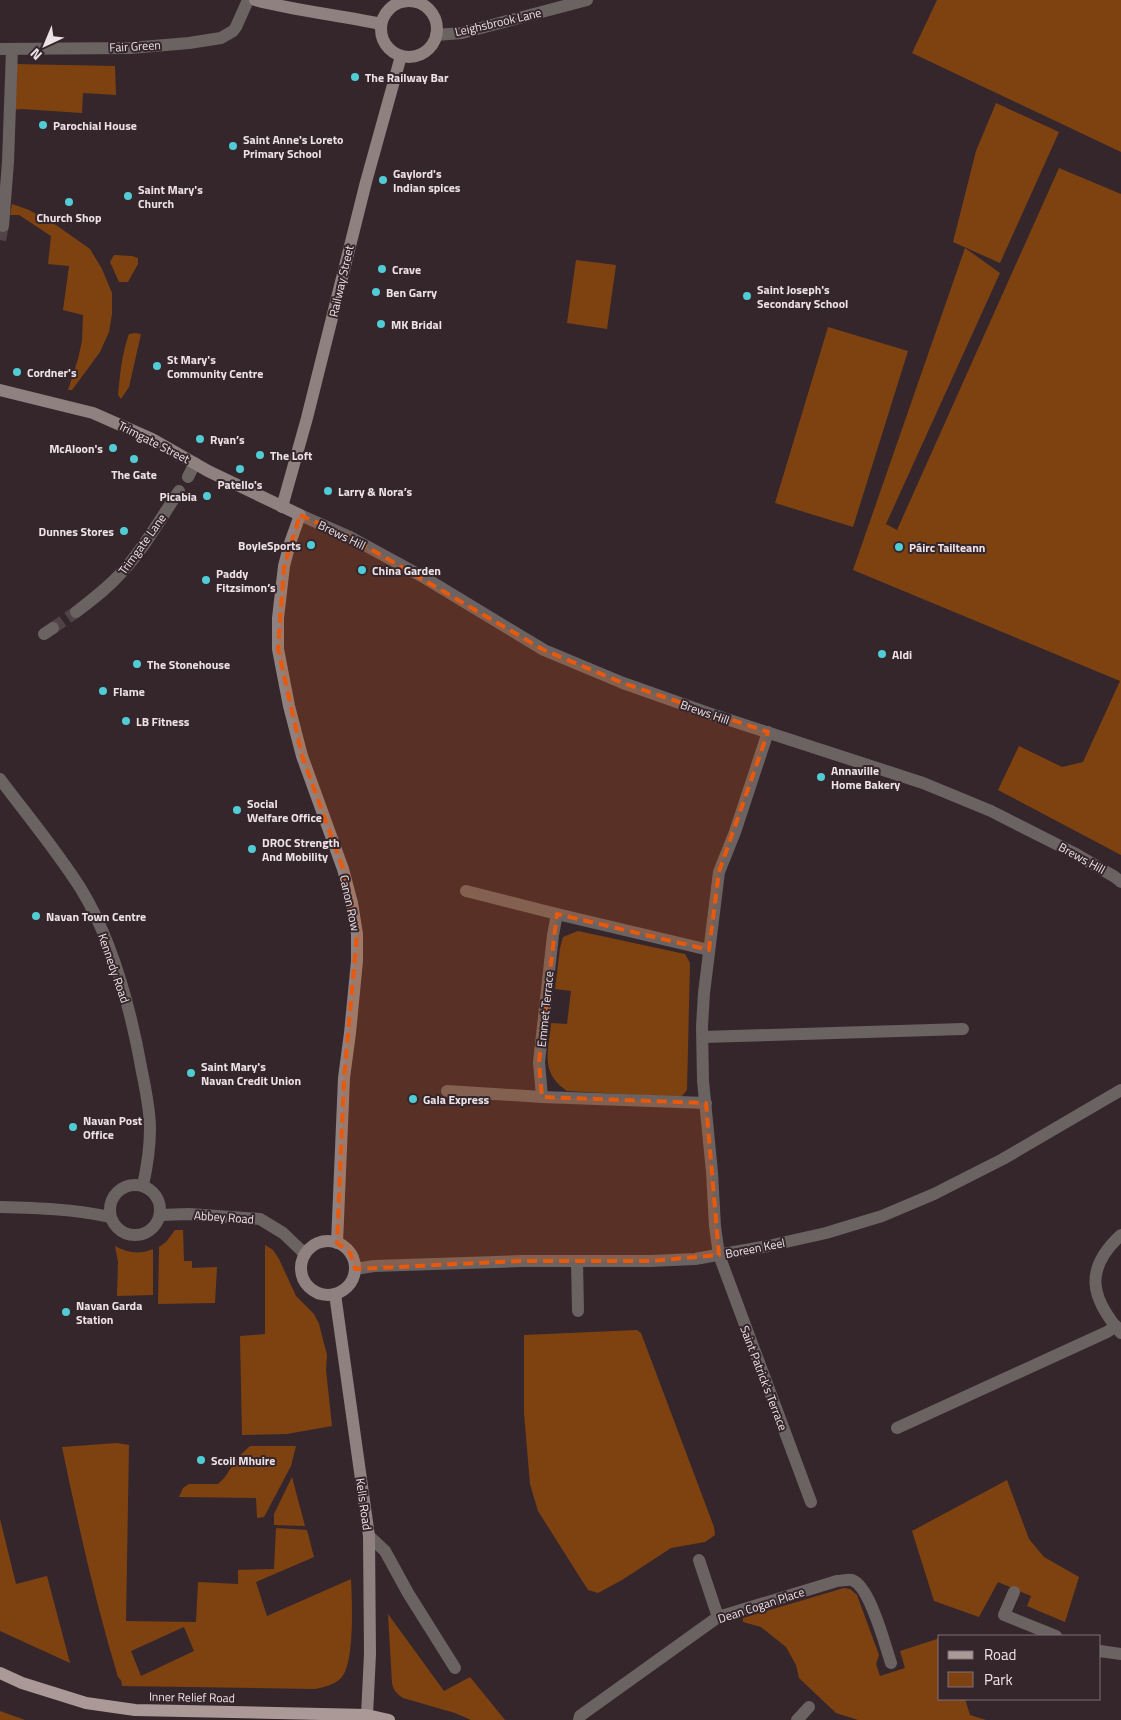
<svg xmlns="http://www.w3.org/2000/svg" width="1121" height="1720" font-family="'Titillium Web',sans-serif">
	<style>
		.green { fill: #7e4211; fill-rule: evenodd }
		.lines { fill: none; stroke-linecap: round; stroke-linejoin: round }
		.pedestrian-tunnel { stroke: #514248; stroke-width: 12; stroke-dasharray: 12 6; stroke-linecap: butt }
		.pedestrian { stroke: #6b6262; stroke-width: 12 }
		.minor { stroke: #6b6262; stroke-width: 12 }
		.tertiary { stroke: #6b6262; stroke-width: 12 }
		.secondary { stroke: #8e8180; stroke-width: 12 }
		.primary { stroke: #aa9997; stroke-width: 12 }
		.marked { fill: #e8590c; fill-opacity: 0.2; stroke: #e8590c; stroke-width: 4; stroke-dasharray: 10 6; stroke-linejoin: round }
		.poi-dot { fill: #51ccd4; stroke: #35262c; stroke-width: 2 }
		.labels { text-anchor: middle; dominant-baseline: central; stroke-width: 4; stroke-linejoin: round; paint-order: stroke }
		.street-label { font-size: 12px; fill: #ede2e6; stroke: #35262c }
		.poi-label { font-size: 12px; font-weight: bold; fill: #ede2e6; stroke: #35262c; text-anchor: start }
	</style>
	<rect width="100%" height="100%" fill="#35262c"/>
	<!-- green -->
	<g class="green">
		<polygon points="937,0 1121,0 1121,152 912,53"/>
		<polygon points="15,64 115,66 116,95 83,93 82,113 22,109 13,110"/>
		<polygon points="996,103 1059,132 1000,263 953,242 976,151"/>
		<polygon points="1059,168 1121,194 1121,855 998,790 1019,746 1062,767 1083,762 1120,681 853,570 965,248 1000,273 886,524 897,530"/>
		<polygon points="12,204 29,210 56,225 90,249 102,269 112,293 112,314 109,332 100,352 72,390 68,390 78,359 82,341 83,315 63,310 69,266 48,264 51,236 19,215 10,215"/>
		<polygon points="114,255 132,256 138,258 138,264 128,282 119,282 110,262"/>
		<polygon points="576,260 616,265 607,329 567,323"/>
		<polygon points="828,327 908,351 853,527 775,503"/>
		<path d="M136 333 141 334 129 387 121 399 118 395C120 374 122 353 129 334Z"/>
		<path d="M578 931 685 954 690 963 687 1090 682 1096 676 1097 567 1091C539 1072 549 1052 551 1023L567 1024 571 991 555 989 560 948 563 937Z"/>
		<polygon points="175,1230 183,1230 184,1261 192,1261 192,1268 217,1267 215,1303 158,1304 159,1247 166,1242"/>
		<polygon points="265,1245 273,1250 279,1259 296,1296 314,1314 319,1324 327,1355 326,1370 332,1426 287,1434 242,1435 240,1336 265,1334"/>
		<path d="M115 1246C128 1253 139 1255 153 1249V1295L117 1296 118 1262Z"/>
		<polygon points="637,1330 641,1333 714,1527 715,1535 705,1542 671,1548 622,1580 598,1593 588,1590 538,1511 530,1484 524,1413 524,1335"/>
		<path d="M117 1443 129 1445 126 1621 196 1622 198 1582 238 1584V1570L274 1569 276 1528 307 1530 314 1557 256 1582 267 1616 351 1579C352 1600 355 1664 341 1678 334 1685 324 1687 315 1689L122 1686 121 1680 118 1677C95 1601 78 1524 62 1447ZM184 1627 194 1651 141 1676 131 1651Z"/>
		<polygon points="250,1446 296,1446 291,1466 264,1517 257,1518 256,1498 179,1497 183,1488 189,1484 218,1484 225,1477 238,1457"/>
		<polygon points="292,1477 305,1526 274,1525 274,1514"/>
		<polygon points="1007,1480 1029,1539 1044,1557 1079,1577 1065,1622 1027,1606 1031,1596 998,1582 979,1617 934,1601 912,1531"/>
		<polygon points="0,1519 16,1584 47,1576 70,1663 0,1631"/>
		<polygon points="844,1588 850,1589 857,1595 879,1655 876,1664 880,1676 905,1668 900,1651 940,1638 940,1699 965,1699 970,1715 986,1720 858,1720 836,1713 799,1678 796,1665 786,1647 761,1627 743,1622 743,1618"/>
		<path d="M388 1614 444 1691 470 1677 505 1720H471L455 1713 403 1698C397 1694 393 1690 392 1683Z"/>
		<polygon points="0,1711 25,1720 0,1720"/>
	</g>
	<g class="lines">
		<!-- pedestrian-tunnel -->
		<g class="pedestrian-tunnel">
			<polyline points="0,240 3,226"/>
			<polyline points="53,628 76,612"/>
		</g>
		<!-- pedestrian -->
		<g class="pedestrian">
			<polyline points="3,226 8,162 12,49"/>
			<polyline points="188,477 195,463"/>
			<path d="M76 612C93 599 109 587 123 571 145 547 161 518 179 491"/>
			<polyline points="44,634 53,628"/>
		</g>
		<!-- minor -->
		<g class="minor">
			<polyline points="436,35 462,33 587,0"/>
			<polyline points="768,732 735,832 719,872 704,993 702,1026 703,1081 712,1172 715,1226 719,1255 811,1502"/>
			<polyline points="466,891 557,914"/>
			<polyline points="703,1037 963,1029"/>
			<polyline points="447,1091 542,1097"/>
			<polyline points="706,1103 542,1097 539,1062 553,935 557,914 709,950"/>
			<path d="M1121 1235C1084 1269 1090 1297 1121 1333"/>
			<polyline points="577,1261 578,1311"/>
			<polyline points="897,1428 1107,1332 1116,1326"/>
			<polyline points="369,1536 385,1551 408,1593 455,1668"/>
			<polyline points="699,1560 718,1617"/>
			<polyline points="1014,1592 1004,1615 1056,1636"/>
			<polyline points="1100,1651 1121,1654"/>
			<path d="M579 1720 580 1716 718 1617 837 1581C841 1581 848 1579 852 1580 870 1586 885 1645 891 1663"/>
			<polyline points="797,1720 809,1707"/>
		</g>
		<!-- tertiary -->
		<g class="tertiary">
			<polyline points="0,49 130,48 189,43 221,38 233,31 236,27 248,0"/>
			<polyline points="300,515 350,537 425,578 544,650 623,683 708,713 923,783 991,811 1074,853 1115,877 1121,882"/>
			<path d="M0 779C27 815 57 851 81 889 114 943 131 1010 142 1072 146 1091 150 1110 150 1129 150 1148 147 1167 143 1185"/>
			<circle cx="135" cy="1210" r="25"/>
			<path d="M0 1207C38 1208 73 1209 110 1217"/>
			<polyline points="160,1215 189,1214 260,1219 283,1233 305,1254"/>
			<polyline points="355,1269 374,1266 522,1261 651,1261 695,1259 768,1246 826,1233 882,1216 934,1194 1003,1159 1121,1090"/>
		</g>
		<!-- secondary -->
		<g class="secondary">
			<path d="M255 0C297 11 339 15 381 24"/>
			<circle cx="409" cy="29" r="28"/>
			<polyline points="0,390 93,413 152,439 208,471 300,515 290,543 284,566 278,618 278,649 289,706 302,756 343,869 352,903 357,934 357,961 350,1033 344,1078 337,1243"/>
			<polyline points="282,507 307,418 366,182 401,56"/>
			<circle cx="328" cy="1268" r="27"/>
			<polyline points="335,1294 369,1536 370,1654 367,1715"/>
		</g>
		<!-- primary -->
		<polyline class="primary" points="0,1673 22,1683 86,1703 135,1710 367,1715 389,1720"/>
	</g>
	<!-- marked area -->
	<path class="marked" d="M300 515 350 537 544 650 623 683 768 732 719 872 709 950 557 914 539 1062 542 1097 706 1103 719 1255 651 1261H522L355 1269 350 1253 337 1243 344 1078 357 934 343 869 302 756 278 649 284 566Z"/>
	<!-- markers -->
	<g class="poi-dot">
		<circle cx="355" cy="77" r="5"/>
		<circle cx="43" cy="125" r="5"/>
		<circle cx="233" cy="146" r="5"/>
		<circle cx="383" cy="180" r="5"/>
		<circle cx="128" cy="196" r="5"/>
		<circle cx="69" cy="202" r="5"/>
		<circle cx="382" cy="269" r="5"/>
		<circle cx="376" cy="292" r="5"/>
		<circle cx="747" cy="296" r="5"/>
		<circle cx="381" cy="324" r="5"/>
		<circle cx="157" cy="366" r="5"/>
		<circle cx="17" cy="372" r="5"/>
		<circle cx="200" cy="439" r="5"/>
		<circle cx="113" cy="448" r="5"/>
		<circle cx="260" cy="455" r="5"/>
		<circle cx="134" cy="459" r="5"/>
		<circle cx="240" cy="469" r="5"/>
		<circle cx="328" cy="491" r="5"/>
		<circle cx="207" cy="496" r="5"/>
		<circle cx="124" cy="531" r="5"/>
		<circle cx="311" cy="545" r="5"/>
		<circle cx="899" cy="547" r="5"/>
		<circle cx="362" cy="570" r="5"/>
		<circle cx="206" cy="580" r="5"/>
		<circle cx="882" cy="654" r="5"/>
		<circle cx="137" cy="664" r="5"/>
		<circle cx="103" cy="691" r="5"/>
		<circle cx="126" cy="721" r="5"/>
		<circle cx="821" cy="777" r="5"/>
		<circle cx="237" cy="810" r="5"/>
		<circle cx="252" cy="849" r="5"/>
		<circle cx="36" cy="916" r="5"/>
		<circle cx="191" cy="1073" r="5"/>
		<circle cx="413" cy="1099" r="5"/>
		<circle cx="73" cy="1127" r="5"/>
		<circle cx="66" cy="1312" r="5"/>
		<circle cx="201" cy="1460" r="5"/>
	</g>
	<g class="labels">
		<!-- street labels -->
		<g class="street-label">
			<text transform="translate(498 22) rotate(-13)">Leighsbrook Lane</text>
			<text transform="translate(135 46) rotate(-3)">Fair Green</text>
			<text transform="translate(341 281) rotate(-77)">Railway Street</text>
			<text transform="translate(154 442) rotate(27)">Trimgate Street</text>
			<text transform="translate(342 535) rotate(26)">Brews Hill</text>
			<text transform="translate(142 544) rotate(-54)">Trimgate Lane</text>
			<text transform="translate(705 712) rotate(19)">Brews Hill</text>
			<text transform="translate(1082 858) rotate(29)">Brews Hill</text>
			<text transform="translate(350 903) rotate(78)">Canon Row</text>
			<text transform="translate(114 968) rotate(71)">Kennedy Road</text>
			<text transform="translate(545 1009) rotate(-84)">Emmet Terrace</text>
			<text transform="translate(224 1217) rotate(4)">Abbey Road</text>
			<text transform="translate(755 1248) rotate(-11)">Boreen Keel</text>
			<text transform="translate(764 1378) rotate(69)">Saint Patrick's Terrace</text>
			<text transform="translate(364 1504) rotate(82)">Kells Road</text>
			<text transform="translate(761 1605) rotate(-18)">Dean Cogan Place</text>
			<text transform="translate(192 1697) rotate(1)">Inner Relief Road</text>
		</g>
		<!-- poi labels -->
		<g class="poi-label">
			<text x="365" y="77">The Railway Bar</text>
			<text x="53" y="125">Parochial House</text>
			<text x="243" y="139">Saint Anne's Loreto<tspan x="243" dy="14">Primary School</tspan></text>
			<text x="393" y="173">Gaylord's<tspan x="393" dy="14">Indian spices</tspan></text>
			<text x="138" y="189">Saint Mary's<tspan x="138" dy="14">Church</tspan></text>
			<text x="69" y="217" text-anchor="middle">Church Shop</text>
			<text x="392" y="269">Crave</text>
			<text x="757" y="289">Saint Joseph's<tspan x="757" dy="14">Secondary School</tspan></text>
			<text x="386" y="292">Ben Garry</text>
			<text x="391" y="324">MK Bridal</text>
			<text x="167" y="359">St Mary's<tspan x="167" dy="14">Community Centre</tspan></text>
			<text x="27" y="372">Cordner's</text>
			<text x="210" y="439">Ryan’s</text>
			<text x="103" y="448" text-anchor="end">McAloon's</text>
			<text x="270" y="455">The Loft</text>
			<text x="134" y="474" text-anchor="middle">The Gate</text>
			<text x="240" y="484" text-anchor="middle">Patello's</text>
			<text x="338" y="491">Larry &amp; Nora’s</text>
			<text x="197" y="496" text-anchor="end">Picabia</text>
			<text x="114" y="531" text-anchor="end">Dunnes Stores</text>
			<text x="301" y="545" text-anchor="end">BoyleSports</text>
			<text x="909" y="547">Páirc Tailteann</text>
			<text x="372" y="570">China Garden</text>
			<text x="216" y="573">Paddy<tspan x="216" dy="14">Fitzsimon’s</tspan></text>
			<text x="892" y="654">Aldi</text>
			<text x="147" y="664">The Stonehouse</text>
			<text x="113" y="691">Flame</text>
			<text x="136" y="721">LB Fitness</text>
			<text x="831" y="770">Annaville<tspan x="831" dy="14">Home Bakery</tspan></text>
			<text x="247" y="803">Social<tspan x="247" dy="14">Welfare Office</tspan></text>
			<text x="262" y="842">DROC Strength<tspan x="262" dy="14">And Mobility</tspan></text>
			<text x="46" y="916">Navan Town Centre</text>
			<text x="201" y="1066">Saint Mary's<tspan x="201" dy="14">Navan Credit Union</tspan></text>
			<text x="423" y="1099">Gala Express</text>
			<text x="83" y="1120">Navan Post<tspan x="83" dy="14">Office</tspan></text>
			<text x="76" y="1305">Navan Garda<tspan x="76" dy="14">Station</tspan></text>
			<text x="211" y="1460">Scoil Mhuire</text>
		</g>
	</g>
	<!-- legend -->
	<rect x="938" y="1635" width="162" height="65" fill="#35262c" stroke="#7f7176"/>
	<rect x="948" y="1651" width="25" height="8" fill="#aa9997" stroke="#7f7176"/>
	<text x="984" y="1660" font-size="15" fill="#ede2e6">Road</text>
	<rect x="948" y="1672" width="25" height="15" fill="#7e4211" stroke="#7f7176"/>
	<text x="984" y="1685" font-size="15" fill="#ede2e6">Park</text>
	<!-- north arrow -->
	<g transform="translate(45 45) rotate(224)" stroke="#35262c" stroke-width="4" paint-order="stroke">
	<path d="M0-4L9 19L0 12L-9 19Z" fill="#ede2e6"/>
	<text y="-8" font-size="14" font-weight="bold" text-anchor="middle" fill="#ede2e6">N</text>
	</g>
</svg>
